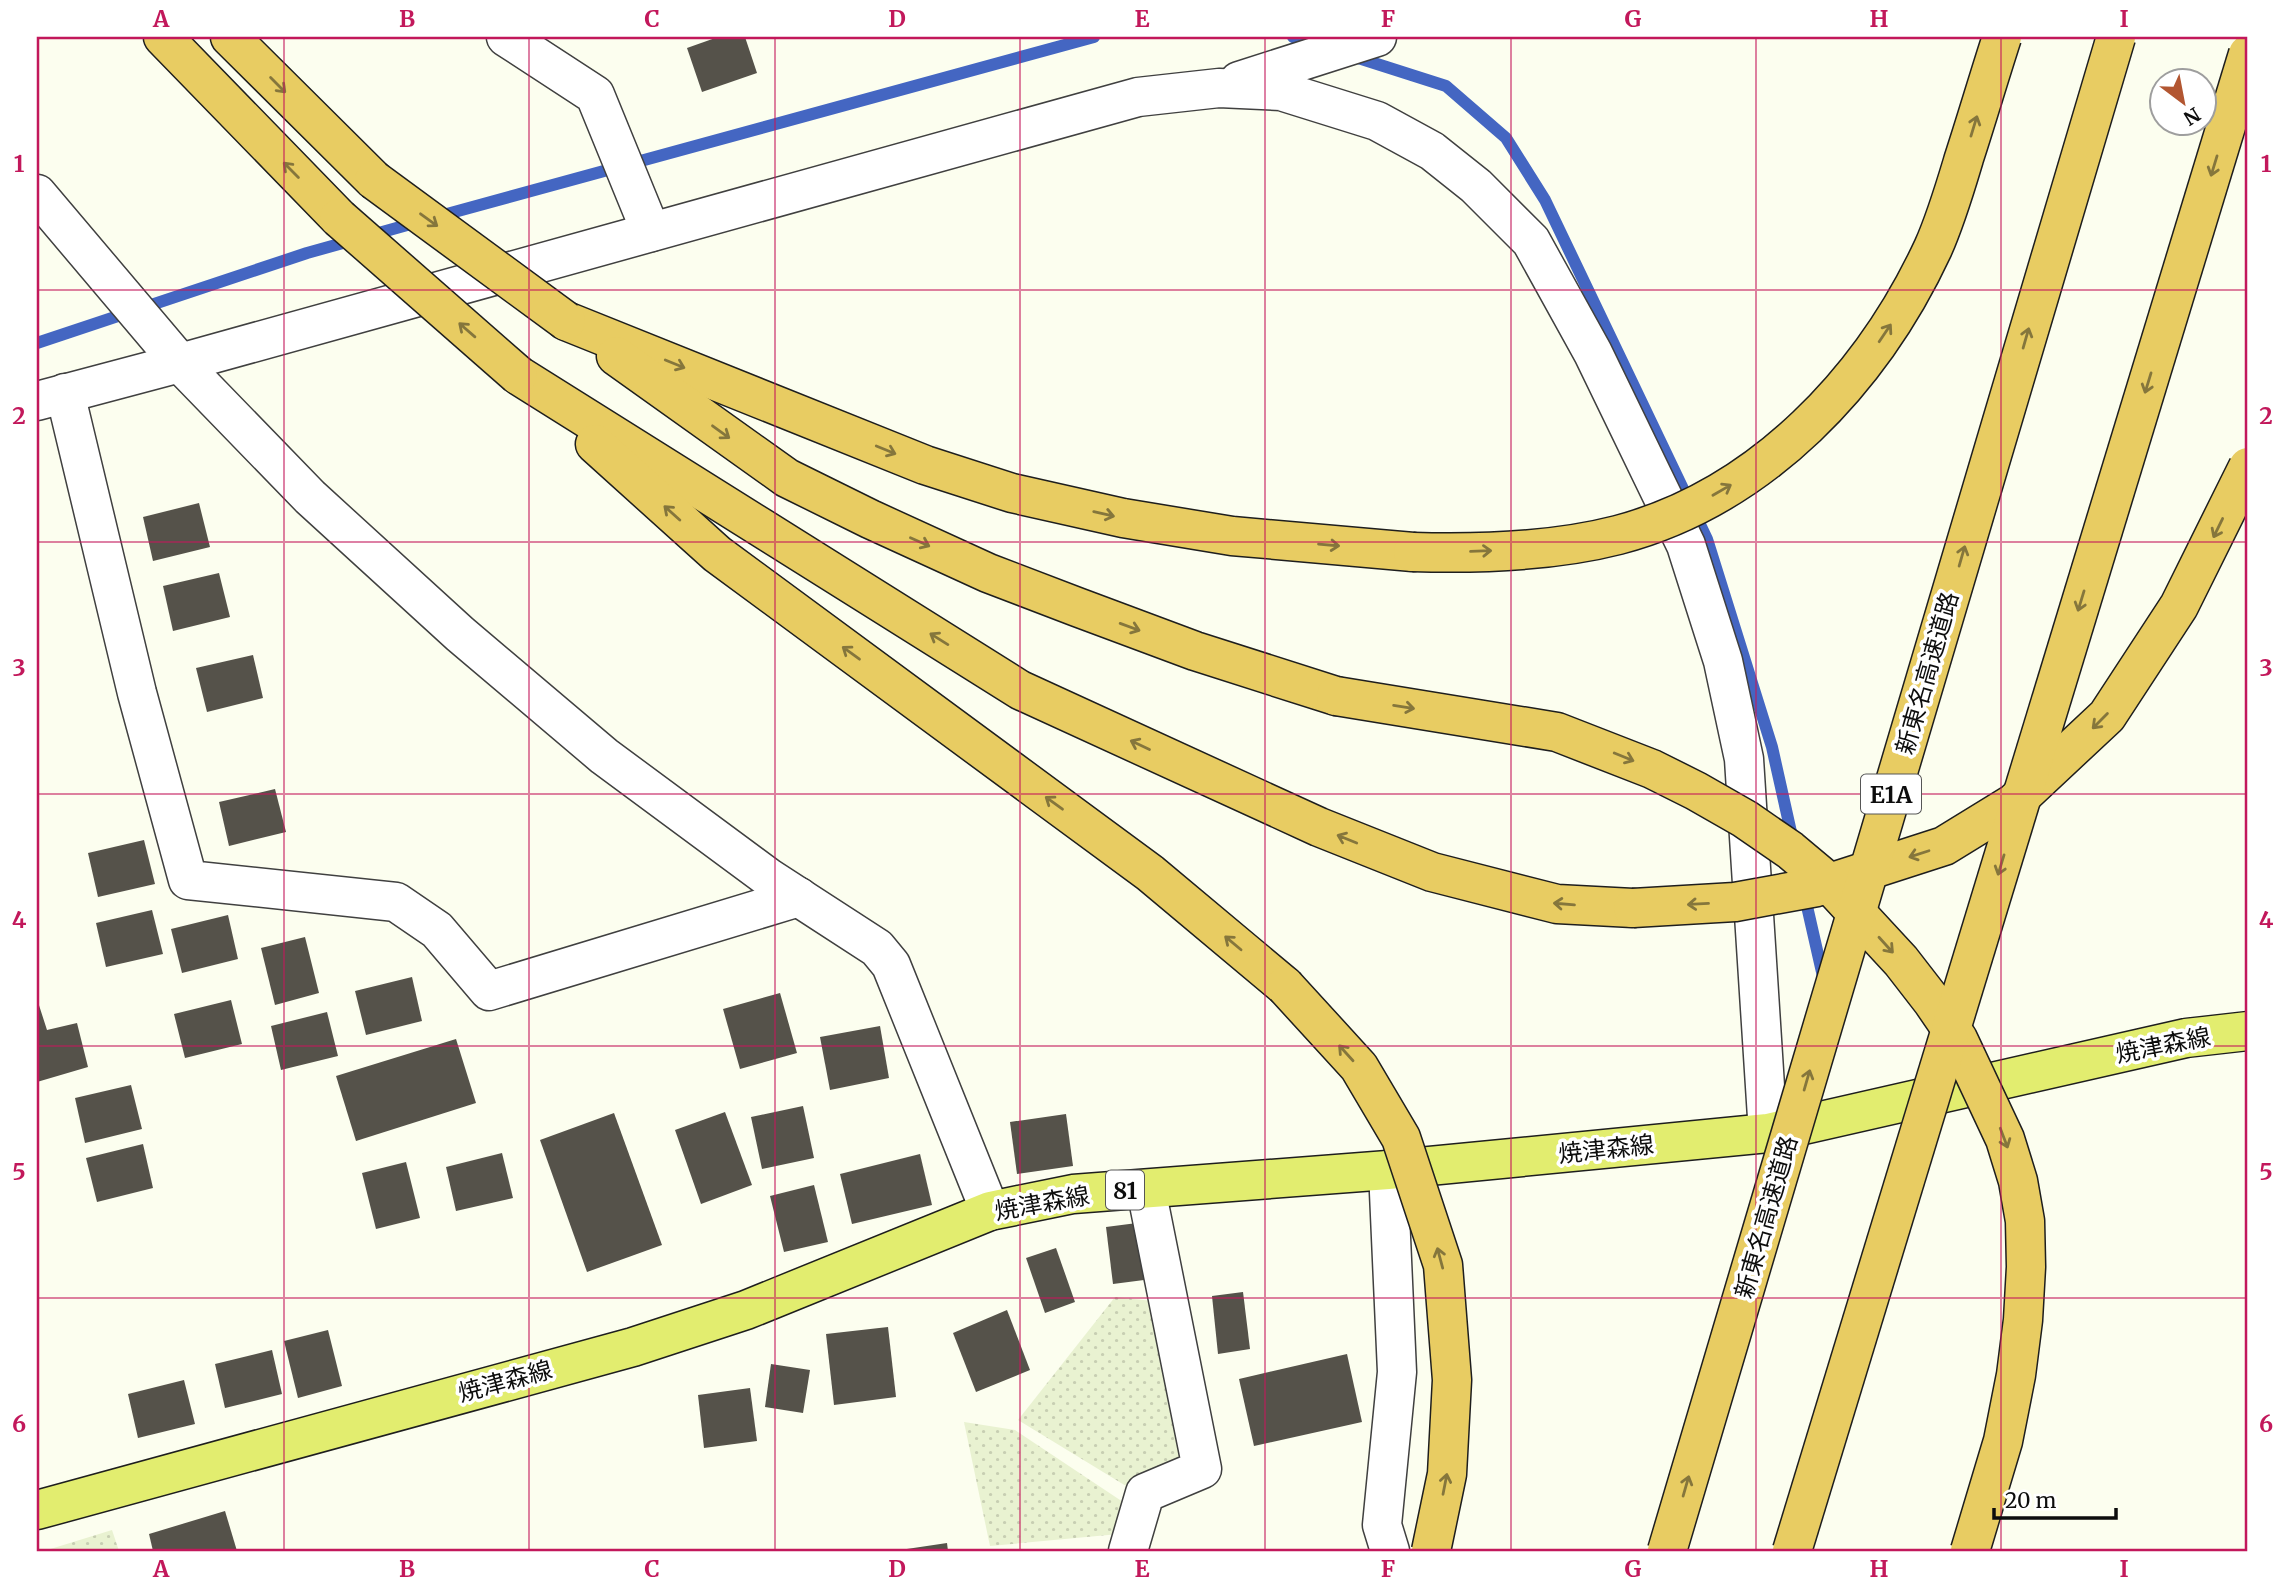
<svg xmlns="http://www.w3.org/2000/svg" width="2285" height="1588" font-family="Merriweather,'Noto Sans JP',serif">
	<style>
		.farmland { fill: url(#farmland-dots) }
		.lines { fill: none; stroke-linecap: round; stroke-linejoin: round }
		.stream { stroke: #4466c2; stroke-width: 12 }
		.building { fill: #55524a }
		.minor-casing { stroke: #404040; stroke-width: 41 }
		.primary-casing { stroke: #1e1e1e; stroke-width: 41 }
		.motorway-casing { stroke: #1e1e1e; stroke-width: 41 }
		.minor { stroke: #fff; stroke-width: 38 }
		.primary { stroke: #e2ed6f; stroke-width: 38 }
		.motorway { stroke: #e8cc62; stroke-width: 38 }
		.motorway-bridge-casing { stroke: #1e1e1e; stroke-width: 41; stroke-linecap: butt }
		.motorway-bridge { stroke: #e8cc62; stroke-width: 38 }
		.oneway { stroke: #85763c }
		.grid { fill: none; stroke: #c2185b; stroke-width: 2; stroke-opacity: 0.55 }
		.labels { text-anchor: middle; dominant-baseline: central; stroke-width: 7; stroke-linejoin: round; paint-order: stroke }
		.shield { fill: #fff; stroke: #565656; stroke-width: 2 }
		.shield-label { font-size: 23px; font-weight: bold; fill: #0d0d0d }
		.street-label { font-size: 24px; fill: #0d0d0d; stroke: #fff }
		.neatline { fill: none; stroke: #c2185b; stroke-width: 2.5 }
		.grid-label { font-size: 23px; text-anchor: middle; font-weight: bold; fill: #c2185b }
	</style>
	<defs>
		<pattern id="farmland-dots" width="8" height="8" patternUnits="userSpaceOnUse" patternTransform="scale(1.75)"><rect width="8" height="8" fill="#e9f2d1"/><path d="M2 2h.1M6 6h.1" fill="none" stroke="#c7ceb2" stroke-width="1.8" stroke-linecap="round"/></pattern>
	</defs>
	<rect width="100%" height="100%" fill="#fcfeef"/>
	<!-- farmland -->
	<g class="farmland">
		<polygon points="1115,1297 1153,1301 1202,1469 1126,1486 1018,1420"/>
		<polygon points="964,1422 1015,1430 1126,1504 1119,1534 990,1546"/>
		<polygon points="112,1530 119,1551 44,1551"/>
	</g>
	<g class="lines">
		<!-- stream -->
		<g class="stream">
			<polyline points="1293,37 1318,45"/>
			<polyline points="1352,56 1446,86 1506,138 1545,200 1707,539 1772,747 1793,841"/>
			<polyline points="436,217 1094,37"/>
			<polyline points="37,343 307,253 418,222"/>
			<polyline points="1804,893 1824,981"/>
		</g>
	</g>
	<!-- building -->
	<g class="building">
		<polygon points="718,37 745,37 757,73 702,92 687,48"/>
		<polygon points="199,503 210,547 153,561 143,517"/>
		<polygon points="219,573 230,617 173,631 163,586"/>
		<polygon points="253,655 263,698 207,712 196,668"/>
		<polygon points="275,789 286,832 229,846 219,802"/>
		<polygon points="144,840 155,884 98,897 88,853"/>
		<polygon points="152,910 163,954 106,967 96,923"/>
		<polygon points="228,915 238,959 182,973 171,929"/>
		<polygon points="305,937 319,993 275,1005 261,948"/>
		<polygon points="412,977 422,1021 366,1035 355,991"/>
		<polygon points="780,993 797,1053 740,1069 723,1009"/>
		<polygon points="37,999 47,1030 77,1023 88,1067 37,1082"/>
		<polygon points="231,1000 242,1044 185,1058 174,1014"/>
		<polygon points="327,1012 338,1056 281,1070 271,1026"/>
		<polygon points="880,1026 889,1078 830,1090 820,1037"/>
		<polygon points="456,1039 476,1103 356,1141 336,1076"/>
		<polygon points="131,1085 142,1129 85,1143 75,1098"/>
		<polygon points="803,1106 814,1158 762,1169 751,1117"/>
		<polygon points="725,1112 752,1185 701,1204 675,1130"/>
		<polygon points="614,1113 662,1245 587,1272 540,1140"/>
		<polygon points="1066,1114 1073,1166 1017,1174 1010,1122"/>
		<polygon points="143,1144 153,1188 97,1202 86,1158"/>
		<polygon points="502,1153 513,1198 456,1211 446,1167"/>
		<polygon points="920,1154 932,1205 852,1224 840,1174"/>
		<polygon points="406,1162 420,1218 376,1229 362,1173"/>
		<polygon points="814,1185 828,1242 784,1252 770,1196"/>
		<polygon points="1137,1223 1144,1280 1113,1284 1106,1227"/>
		<polygon points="1056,1248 1075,1302 1045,1313 1026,1258"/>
		<polygon points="1243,1292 1250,1349 1218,1354 1212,1296"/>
		<polygon points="1007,1310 1030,1370 976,1392 953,1333"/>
		<polygon points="888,1327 896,1397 834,1405 826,1334"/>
		<polygon points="328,1330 342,1386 298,1398 284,1341"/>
		<polygon points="272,1350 282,1394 225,1408 215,1364"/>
		<polygon points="1347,1354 1362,1422 1254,1446 1239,1379"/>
		<polygon points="771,1364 810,1370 803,1413 765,1407"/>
		<polygon points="184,1380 195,1424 138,1438 128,1394"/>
		<polygon points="750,1388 757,1441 704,1448 698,1395"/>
		<polygon points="225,1511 237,1551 153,1551 149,1534"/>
		<polygon points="947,1543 948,1551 901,1551 900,1550"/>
	</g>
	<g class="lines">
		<!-- minor casing -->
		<g class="minor-casing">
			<g id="minor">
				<polyline points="506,37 595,95 651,232"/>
				<polyline points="1239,81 1377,37"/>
				<polyline points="37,194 180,363 310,497 460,634 604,756 769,878 877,948 891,965 990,1211"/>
				<polyline points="65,393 137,693 188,880 396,902 437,930 489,991 799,897"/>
				<polyline points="37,401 180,363 1138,97 1219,88 1281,91 1377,121 1432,151 1476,186 1531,241 1593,353 1686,545 1723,661 1744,759 1768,1133"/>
				<polyline points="1388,1170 1397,1372 1382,1525 1390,1551"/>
				<polyline points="1128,1551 1145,1493 1202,1469 1146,1189"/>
			</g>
		</g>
		<!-- primary casing -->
		<g class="primary-casing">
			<polyline id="primary" points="37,1510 633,1347 746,1310 990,1211 1073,1194 1388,1170 1768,1133 2186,1038 2248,1031"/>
		</g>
		<!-- motorway casing -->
		<g class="motorway-casing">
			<g id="motorway">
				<polyline points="163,37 339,218"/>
				<polyline points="230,37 374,180"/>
				<polyline points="566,321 925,465 1012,493 1123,518 1232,536 1413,552"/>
				<polyline points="616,356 787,478 870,519 988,573 1077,607 1195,651 1336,696"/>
				<polyline points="518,375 1020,690 1319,827 1432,872 1557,904 1633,908"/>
				<polyline points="595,444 717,554 1150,873 1285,986"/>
			</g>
		</g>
		<!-- minor -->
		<use href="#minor" class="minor"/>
		<!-- primary -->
		<use href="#primary" class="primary"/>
		<!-- motorway -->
		<use href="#motorway" class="motorway"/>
		<!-- motorway-bridge casing -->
		<g class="motorway-bridge-casing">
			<g id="motorway-bridge">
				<polyline points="374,180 566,321"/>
				<polyline points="339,218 518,375"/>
				<path d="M1413 552C1480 554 1552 552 1618 535 1762 497 1872 379 1933 248 1946 219 1955 188 1964 158 1977 118 1989 77 2002 37"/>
				<polyline points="1336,696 1557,732 1652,769 1696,791 1745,819 1790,850 1827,881 1901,961 1932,1001 1958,1039 2005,1139 2018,1181 2025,1221 2026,1267 2023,1320 2016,1375 2003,1441 1970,1551"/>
				<polyline points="1633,908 1735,902 1817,887 1944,846 2014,803 2107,716 2179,606 2248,467"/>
				<polyline points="1285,986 1359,1067 1401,1138 1443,1265 1452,1380 1447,1474 1431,1551"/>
				<polyline points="1667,1551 2116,37"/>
				<polyline points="1792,1551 2248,54"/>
			</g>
		</g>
		<!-- motorway-bridge -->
		<use href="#motorway-bridge" class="motorway-bridge"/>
	</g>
	<!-- one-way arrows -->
	<defs><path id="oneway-shaft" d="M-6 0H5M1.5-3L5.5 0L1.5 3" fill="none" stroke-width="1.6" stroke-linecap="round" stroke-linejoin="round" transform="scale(1.75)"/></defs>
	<g class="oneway">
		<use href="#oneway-shaft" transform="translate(278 85) rotate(45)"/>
		<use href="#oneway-shaft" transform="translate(1974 126) rotate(-73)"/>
		<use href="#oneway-shaft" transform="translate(2214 166) rotate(107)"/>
		<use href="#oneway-shaft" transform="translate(291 170) rotate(-135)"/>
		<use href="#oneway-shaft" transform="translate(429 220) rotate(36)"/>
		<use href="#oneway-shaft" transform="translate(467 330) rotate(-139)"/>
		<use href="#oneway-shaft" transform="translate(1885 333) rotate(-56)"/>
		<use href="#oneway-shaft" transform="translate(2026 338) rotate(-74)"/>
		<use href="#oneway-shaft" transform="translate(675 364) rotate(22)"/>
		<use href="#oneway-shaft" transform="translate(2148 383) rotate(107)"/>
		<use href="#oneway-shaft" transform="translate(721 432) rotate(36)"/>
		<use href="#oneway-shaft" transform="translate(886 450) rotate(22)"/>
		<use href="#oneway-shaft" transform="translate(1722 490) rotate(-30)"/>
		<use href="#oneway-shaft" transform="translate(672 513) rotate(-138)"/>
		<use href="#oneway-shaft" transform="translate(1104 514) rotate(13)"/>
		<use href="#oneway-shaft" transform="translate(2218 528) rotate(116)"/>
		<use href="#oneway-shaft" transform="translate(920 542) rotate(24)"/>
		<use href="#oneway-shaft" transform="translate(1329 545) rotate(5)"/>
		<use href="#oneway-shaft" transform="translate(1481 551) rotate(-2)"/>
		<use href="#oneway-shaft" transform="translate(1962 556) rotate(-74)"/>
		<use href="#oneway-shaft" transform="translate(2081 601) rotate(107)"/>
		<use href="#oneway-shaft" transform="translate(1130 627) rotate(20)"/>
		<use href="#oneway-shaft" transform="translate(939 639) rotate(-148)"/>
		<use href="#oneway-shaft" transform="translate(851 653) rotate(-144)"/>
		<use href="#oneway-shaft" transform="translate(1404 707) rotate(9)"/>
		<use href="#oneway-shaft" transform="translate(2100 721) rotate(135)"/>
		<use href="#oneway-shaft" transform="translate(1140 745) rotate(-155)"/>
		<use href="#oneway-shaft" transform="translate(1624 757) rotate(22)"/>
		<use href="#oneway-shaft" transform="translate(1054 803) rotate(-144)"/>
		<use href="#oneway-shaft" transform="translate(1347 839) rotate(-158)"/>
		<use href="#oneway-shaft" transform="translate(1919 854) rotate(162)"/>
		<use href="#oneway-shaft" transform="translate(2001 865) rotate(107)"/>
		<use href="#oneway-shaft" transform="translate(1564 904) rotate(-175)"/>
		<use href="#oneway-shaft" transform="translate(1698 904) rotate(177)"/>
		<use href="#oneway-shaft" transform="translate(1233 943) rotate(-140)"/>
		<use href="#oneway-shaft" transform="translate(1886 945) rotate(48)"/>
		<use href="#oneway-shaft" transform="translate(1346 1053) rotate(-132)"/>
		<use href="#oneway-shaft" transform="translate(1807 1080) rotate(-74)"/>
		<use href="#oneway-shaft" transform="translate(2004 1138) rotate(69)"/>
		<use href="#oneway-shaft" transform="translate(1440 1258) rotate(-105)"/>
		<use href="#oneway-shaft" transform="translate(1445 1484) rotate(-79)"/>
		<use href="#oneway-shaft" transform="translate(1686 1486) rotate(-74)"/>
	</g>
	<!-- grid -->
	<path class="grid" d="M284 37V1551M529 37V1551M775 37V1551M1020 37V1551M1265 37V1551M1511 37V1551M1756 37V1551M2001 37V1551M37 290H2248M37 542H2248M37 794H2248M37 1046H2248M37 1298H2248"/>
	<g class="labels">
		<!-- shield labels -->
		<g class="shield">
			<rect x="1861" y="774.5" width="60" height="39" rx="5"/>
			<rect x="1106" y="1170.5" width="38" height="39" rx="5"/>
		</g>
		<g class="shield-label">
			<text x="1891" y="794">E1A</text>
			<text x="1125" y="1190">81</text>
		</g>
		<!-- street labels -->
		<g class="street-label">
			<text transform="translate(1927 673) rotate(-74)">新東名高速道路</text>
			<text transform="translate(2163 1045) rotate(-11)">焼津森線</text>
			<text transform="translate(1606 1149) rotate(-6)">焼津森線</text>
			<text transform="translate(1042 1203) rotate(-10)">焼津森線</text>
			<text transform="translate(1766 1217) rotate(-74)">新東名高速道路</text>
			<text transform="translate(505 1381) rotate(-15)">焼津森線</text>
		</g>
	</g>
	<!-- border -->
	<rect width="2285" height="1588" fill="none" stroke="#ffffff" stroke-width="77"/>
	<!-- north arrow -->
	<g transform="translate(2183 102) rotate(148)"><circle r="33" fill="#ffffff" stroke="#9e9e9e" stroke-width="2"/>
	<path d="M0-5L12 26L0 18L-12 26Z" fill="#b25631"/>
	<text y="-10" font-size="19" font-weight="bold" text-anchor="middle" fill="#0d0d0d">N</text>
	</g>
	<!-- scale -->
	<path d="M1994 1508v10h122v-10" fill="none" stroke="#0d0d0d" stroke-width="3.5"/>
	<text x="2005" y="1508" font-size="21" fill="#0d0d0d" stroke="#ffffff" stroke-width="5" paint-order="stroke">20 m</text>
	<rect x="38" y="38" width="2208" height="1512" class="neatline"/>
	<g class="grid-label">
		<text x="161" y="27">A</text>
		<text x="407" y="27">B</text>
		<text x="652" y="27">C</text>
		<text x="897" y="27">D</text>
		<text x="1142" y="27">E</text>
		<text x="1388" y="27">F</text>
		<text x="1633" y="27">G</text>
		<text x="1879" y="27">H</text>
		<text x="2124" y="27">I</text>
		<text x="19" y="172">1</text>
		<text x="2266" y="172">1</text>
		<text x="19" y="424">2</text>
		<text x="2266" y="424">2</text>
		<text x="19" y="676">3</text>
		<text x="2266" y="676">3</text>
		<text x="19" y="928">4</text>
		<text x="2266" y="928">4</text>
		<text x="19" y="1180">5</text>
		<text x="2266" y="1180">5</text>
		<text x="19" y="1432">6</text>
		<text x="2266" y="1432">6</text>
		<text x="161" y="1577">A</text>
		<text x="407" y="1577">B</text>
		<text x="652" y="1577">C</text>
		<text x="897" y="1577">D</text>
		<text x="1142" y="1577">E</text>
		<text x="1388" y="1577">F</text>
		<text x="1633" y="1577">G</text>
		<text x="1879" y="1577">H</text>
		<text x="2124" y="1577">I</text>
	</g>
</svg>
